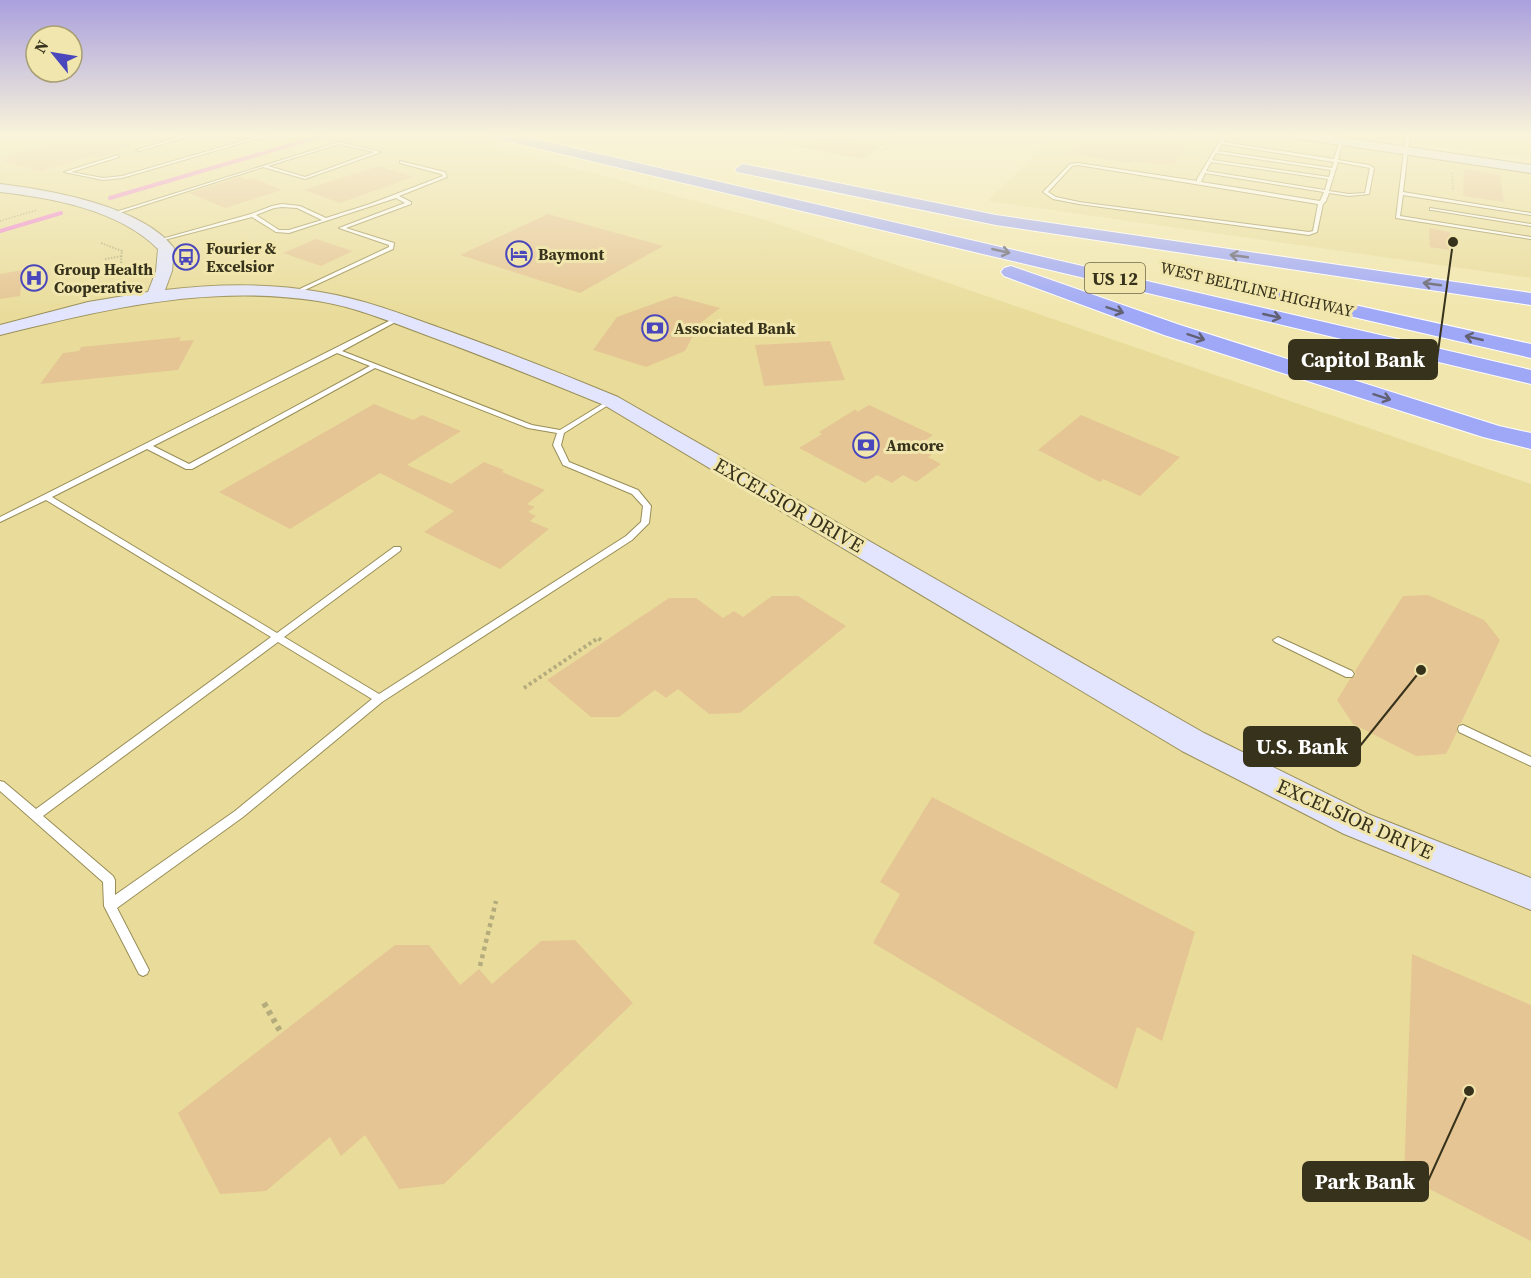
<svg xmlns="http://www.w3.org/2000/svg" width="1531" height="1278" font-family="'Source Serif 4',serif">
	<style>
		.built { fill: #e9dc9b }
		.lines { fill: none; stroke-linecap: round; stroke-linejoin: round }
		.stream { stroke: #ed81d0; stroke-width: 4 }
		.building { fill: #e5c593 }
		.lane-casing { stroke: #988d57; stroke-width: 2 }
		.secondary-casing { stroke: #988d57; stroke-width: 2 }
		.highway-casing { stroke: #fff; stroke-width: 2 }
		.path-far4 { stroke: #b5ac7e; stroke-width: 1.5; stroke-dasharray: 1.5 1.5; stroke-linecap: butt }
		.path-far3 { stroke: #b5ac7e; stroke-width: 2; stroke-dasharray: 1.5 1.5; stroke-linecap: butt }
		.path-far2 { stroke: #b5ac7e; stroke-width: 4; stroke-dasharray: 3 3; stroke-linecap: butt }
		.path-far1 { stroke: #b5ac7e; stroke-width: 4.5; stroke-dasharray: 4 4; stroke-linecap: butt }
		.path { stroke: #b5ac7e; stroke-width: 6; stroke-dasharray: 4.5 4.5; stroke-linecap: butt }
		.lane { fill: #fff; fill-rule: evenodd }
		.secondary { fill: #e2e5fd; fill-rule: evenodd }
		.highway { fill: #9fa8f7; fill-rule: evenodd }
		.oneway { stroke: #616173 }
		.labels { text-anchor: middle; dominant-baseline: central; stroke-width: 6; stroke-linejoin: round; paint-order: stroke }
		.far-poi-label { font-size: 16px; font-weight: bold; fill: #37321b; stroke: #f1e6ad; text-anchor: start }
		.far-street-label { font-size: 16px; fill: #37321b; stroke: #f1e6ad }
		.shield { fill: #f1e6ad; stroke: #6f6847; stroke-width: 1.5 }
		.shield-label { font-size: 18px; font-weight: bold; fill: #37321b }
		.street-label { font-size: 20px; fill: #37321b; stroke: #f1e6ad }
		.leader { fill: none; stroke: #37321b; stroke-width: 2 }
		.callout-dot { fill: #37321b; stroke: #f1e6ad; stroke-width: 2 }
		.callout { fill: #37321b; stroke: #37321b; stroke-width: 2 }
		.callout-label { font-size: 21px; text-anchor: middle; font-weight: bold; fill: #fff }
	</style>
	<rect width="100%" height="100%" fill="#f1e6ad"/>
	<!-- built -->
	<g class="built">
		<polygon points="0,134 423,134 513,152 766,220 1531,484 1531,1278 0,1278"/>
		<polygon points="1056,134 1294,134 1531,169 1531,278 988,201"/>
		<polygon points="1345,134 1531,134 1531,159"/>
	</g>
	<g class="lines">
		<!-- stream -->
		<g class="stream">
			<polyline points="110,198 328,134"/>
			<polyline points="0,231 61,213"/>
		</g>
	</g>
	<!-- building -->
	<g class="building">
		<polygon points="87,134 148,134 149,140 98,158 93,156 40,171 4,161 9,157 6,156"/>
		<polygon points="782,134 898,134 864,159 781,144"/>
		<polygon points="1086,134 1142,134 1159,137 1156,140 1187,145 1174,165 1132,161 1130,163 1068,153"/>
		<polygon points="379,166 413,177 340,203 304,190"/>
		<polygon points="1464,169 1500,175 1504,202 1463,196"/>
		<polygon points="240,177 247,180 253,178 282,190 225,208 189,193"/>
		<polygon points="548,214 663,246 580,293 460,255"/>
		<polygon points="1429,228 1450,232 1449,250 1430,247"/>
		<polygon points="316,239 353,251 321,266 283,253"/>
		<polygon points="23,270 20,296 0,299 0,274"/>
		<polygon points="675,296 720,308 695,327 697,328 685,351 646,367 593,350 617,317"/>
		<polygon points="181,337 179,341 194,340 178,370 40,384 63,353 79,351 81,347"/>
		<polygon points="830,341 845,380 764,386 755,345"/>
		<polygon points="374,404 413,420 422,415 461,431 407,465 451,484 484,462 504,470 502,472 545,490 527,504 535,507 528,512 536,516 530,521 549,529 500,569 424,532 454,511 380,473 290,529 219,492"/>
		<polygon points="869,405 933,435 923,442 939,450 928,457 941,464 916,482 903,475 892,483 877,475 865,483 799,448 822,434 819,432 856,409 857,412"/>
		<polygon points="1081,415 1180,457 1140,496 1103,479 1100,482 1038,450"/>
		<polygon points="1428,595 1484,620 1500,640 1461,723 1457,725 1457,732 1446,754 1416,756 1353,724 1337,700 1350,679 1356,675 1355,671 1403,596"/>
		<polygon points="772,596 798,596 846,626 740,713 709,714 678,689 666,698 655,690 619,717 591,717 547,680 669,598 696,598 723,618 734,611 743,617"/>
		<polygon points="932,797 1195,932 1162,1041 1137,1027 1117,1089 873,943 900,894 880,882"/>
		<polygon points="575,940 633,1003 444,1184 399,1189 365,1135 341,1156 330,1137 266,1191 220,1194 178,1113 395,945 429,945 460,985 479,969 492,984 541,941"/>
		<polygon points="1412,954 1531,1005 1531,1241 1404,1176"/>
	</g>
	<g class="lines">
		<!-- lane casing -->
		<g class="lane-casing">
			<g id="lane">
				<polygon points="189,134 196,134 139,151 136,150"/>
				<polygon points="266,134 273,134 122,178 103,180 64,172 118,155 119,157 71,172 103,178 122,176"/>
				<path d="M1224 134H1228L1223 142 1334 159 1340 141 1343 140 1338 160 1369 165 1374 168 1369 194 1349 196 1329 193 1326 201 1323 204 1317 232 1309 235 1079 204 1053 199 1043 192 1070 164 1078 163 1197 181V179ZM1222 144 1334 162 1332 168 1218 151ZM1216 153 1331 170 1329 177 1212 160ZM1211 162 1328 179 1325 190 1206 171ZM1338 162 1370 168 1365 193 1349 194 1329 191ZM1078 165 1318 204 1313 231 1309 232 1079 202 1056 197 1048 192 1072 166ZM1205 173 1324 192 1320 201 1201 182Z"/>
				<polygon points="1406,134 1410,134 1403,192 1531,213 1531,215 1403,195 1400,216 1531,237 1531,239 1396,218"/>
				<path d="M339 142 381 152 305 179 263 167 110 216 106 215ZM339 144 374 152 305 177 268 166Z"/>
				<path d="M400 161 445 172 447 177 399 196 411 202V204L346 228 394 243 393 249 294 295 289 294 389 247V245L339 228 405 203 396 198 289 233 276 232 252 217 160 241 158 240 251 214 272 206 282 204 300 206 326 218 370 204 443 176 441 174 400 163ZM282 207 297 208 322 220 289 230H279L256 215 274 208Z"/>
				<polygon points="1430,208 1531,224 1531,226 1432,210 1430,210"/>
				<path d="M397 317 399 318V320L342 351 532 425 560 430 609 400H613V402L564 433 561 445 569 462 638 490 651 506 649 523 632 540 382 702 243 817 117 908 149 970 147 974 143 976 139 974 104 906 103 882 0 791V781L4 782 36 809 271 637 46 500 0 522V517ZM337 353 370 366 189 464 153 446ZM375 368 528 428 557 433 553 445 563 465 632 494 643 506 641 522 626 536 379 694 284 637 400 551 401 549 400 547H394L277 633 52 497 147 449 186 469H192ZM278 642 372 699 235 811 115 895V880L113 876 43 816Z"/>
				<polygon points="1278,637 1352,671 1354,674 1352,677 1346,677 1275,642 1273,640"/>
				<polygon points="1463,725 1531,757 1531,766 1459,732 1458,729 1459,726"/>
			</g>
		</g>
		<!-- secondary casing -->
		<g class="secondary-casing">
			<g id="secondary">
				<polygon points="1288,134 1319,134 1531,165 1531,173 1294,138"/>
				<path d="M0 184C50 190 142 206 174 248L172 271 165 290C216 284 270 283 320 292 363 299 402 314 443 329 502 350 560 373 618 397L1204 733 1368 814 1531 878V910L1344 834 1182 751 604 405C545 381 486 357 426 335 391 322 356 307 318 301 208 284 106 309 0 335V325L88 302 148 292 156 271 158 249C119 210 53 198 0 192Z"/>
			</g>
		</g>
		<!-- highway casing -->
		<g class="highway-casing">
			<g id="highway">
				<polygon points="487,134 513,134 1531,370 1531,384 494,138"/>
				<polygon points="743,164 996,215 1531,293 1531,305 996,225 737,172 735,169"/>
				<polygon points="1011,266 1180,325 1499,426 1531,433 1531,449 1483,437 1164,335 1004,276 1001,272 1004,268"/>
				<polygon points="1269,286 1531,344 1531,358 1262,296 1259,292 1262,288"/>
			</g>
		</g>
		<!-- path-far4 -->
		<g class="path-far4">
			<polyline points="792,134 800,136"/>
			<polyline points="1175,134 1207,139"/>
			<polyline points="818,137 816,138 884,150 906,134"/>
			<polyline points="1161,141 1165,134"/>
			<polyline points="1452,173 1453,190"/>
			<polyline points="0,221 37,210"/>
		</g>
		<!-- path-far3 -->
		<g class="path-far3">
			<polyline points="101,243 122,251 121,263"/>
			<polyline points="105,259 122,256"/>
		</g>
		<!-- path-far2 -->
		<polyline class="path-far2" points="524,688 598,638 602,641"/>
		<!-- path-far1 -->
		<polyline class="path-far1" points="480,966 496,901"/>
		<!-- path -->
		<polyline class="path" points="264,1003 280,1031"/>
		<!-- lane -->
		<use href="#lane" class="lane"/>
		<!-- secondary -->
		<use href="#secondary" class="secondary"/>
		<!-- highway -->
		<use href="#highway" class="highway"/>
	</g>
	<!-- one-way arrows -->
	<defs><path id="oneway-shaft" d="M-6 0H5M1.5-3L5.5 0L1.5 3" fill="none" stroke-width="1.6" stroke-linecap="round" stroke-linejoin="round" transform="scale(1.5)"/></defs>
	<g class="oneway">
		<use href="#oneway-shaft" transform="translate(1001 251) rotate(13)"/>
		<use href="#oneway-shaft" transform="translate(1239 256) rotate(-172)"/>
		<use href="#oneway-shaft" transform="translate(1432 284) rotate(-172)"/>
		<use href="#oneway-shaft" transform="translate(1115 310) rotate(19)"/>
		<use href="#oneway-shaft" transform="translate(1272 316) rotate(13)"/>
		<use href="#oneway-shaft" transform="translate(1196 337) rotate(18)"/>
		<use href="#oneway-shaft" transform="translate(1474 338) rotate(-167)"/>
		<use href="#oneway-shaft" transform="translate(1382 397) rotate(18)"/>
	</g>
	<!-- sky -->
	<linearGradient id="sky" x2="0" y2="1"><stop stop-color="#aaa0de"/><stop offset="0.43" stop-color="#f9f4da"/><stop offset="1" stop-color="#f9f4da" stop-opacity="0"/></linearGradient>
	<rect width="1531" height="313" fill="url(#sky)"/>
	<!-- icons -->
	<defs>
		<g id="hotel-ring" transform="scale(1.35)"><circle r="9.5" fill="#f1e6ad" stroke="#4a47bd" stroke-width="1.5"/><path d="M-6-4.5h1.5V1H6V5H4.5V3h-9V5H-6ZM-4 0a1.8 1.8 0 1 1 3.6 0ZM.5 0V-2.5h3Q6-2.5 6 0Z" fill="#4a47bd"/></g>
		<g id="bus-ring" transform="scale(1.35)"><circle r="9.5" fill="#f1e6ad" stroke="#4a47bd" stroke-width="1.5"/><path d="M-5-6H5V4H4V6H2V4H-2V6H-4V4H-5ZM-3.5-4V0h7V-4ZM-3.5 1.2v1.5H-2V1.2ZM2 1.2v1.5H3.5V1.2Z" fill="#4a47bd"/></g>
		<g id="hospital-ring" transform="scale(1.35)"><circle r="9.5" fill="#f1e6ad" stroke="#4a47bd" stroke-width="1.5"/><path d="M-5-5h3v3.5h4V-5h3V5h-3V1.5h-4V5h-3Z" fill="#4a47bd"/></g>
		<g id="bank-ring" transform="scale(1.35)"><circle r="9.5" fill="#f1e6ad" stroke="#4a47bd" stroke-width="1.5"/><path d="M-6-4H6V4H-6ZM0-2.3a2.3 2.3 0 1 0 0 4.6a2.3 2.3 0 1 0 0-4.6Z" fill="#4a47bd"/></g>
	</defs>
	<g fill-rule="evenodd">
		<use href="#hotel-ring" x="519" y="254"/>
		<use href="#bus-ring" x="186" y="257"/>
		<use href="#hospital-ring" x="34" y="278"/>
		<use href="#bank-ring" x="655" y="328"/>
		<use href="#bank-ring" x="866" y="445"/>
	</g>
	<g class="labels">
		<!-- far-poi labels -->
		<g class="far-poi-label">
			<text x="206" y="248">Fourier &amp;<tspan x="206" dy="18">Excelsior</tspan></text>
			<text x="538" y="254">Baymont</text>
			<text x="54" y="269">Group Health<tspan x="54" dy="18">Cooperative</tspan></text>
			<text x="674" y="328">Associated Bank</text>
			<text x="886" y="445">Amcore</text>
		</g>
		<!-- far-street labels -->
		<g class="far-street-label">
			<text transform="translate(1257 289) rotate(13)">WEST BELTLINE HIGHWAY</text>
		</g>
		<!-- shield labels -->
		<rect class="shield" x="1085" y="263" width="60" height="30" rx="4.5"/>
		<g class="shield-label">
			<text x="1115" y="278">US 12</text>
		</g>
		<!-- street labels -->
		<g class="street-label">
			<text transform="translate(789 505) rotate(30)">EXCELSIOR DRIVE</text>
			<text transform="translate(1355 819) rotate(24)">EXCELSIOR DRIVE</text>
		</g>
	</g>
	<!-- callouts -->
	<path class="leader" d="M1453 242L1437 359M1421 670L1360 746M1469 1091L1428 1181"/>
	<g class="callout-dot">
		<circle cx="1453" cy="242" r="6"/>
		<circle cx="1421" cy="670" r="6"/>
		<circle cx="1469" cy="1091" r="6"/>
	</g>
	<g class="callout">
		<rect x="1289" y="340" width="148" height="39" rx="6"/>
		<rect x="1244" y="727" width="116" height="39" rx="6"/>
		<rect x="1303" y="1162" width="125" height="39" rx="6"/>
	</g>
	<g class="callout-label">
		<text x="1363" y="367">Capitol Bank</text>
		<text x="1302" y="754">U.S. Bank</text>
		<text x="1365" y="1189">Park Bank</text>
	</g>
	<!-- north arrow -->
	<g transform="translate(54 54) rotate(300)"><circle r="28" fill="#f1e6ad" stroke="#a79e73" stroke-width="1.5"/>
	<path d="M0-4.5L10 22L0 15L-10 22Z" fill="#4a47bd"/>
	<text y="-9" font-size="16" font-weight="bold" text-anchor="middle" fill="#37321b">N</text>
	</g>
</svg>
